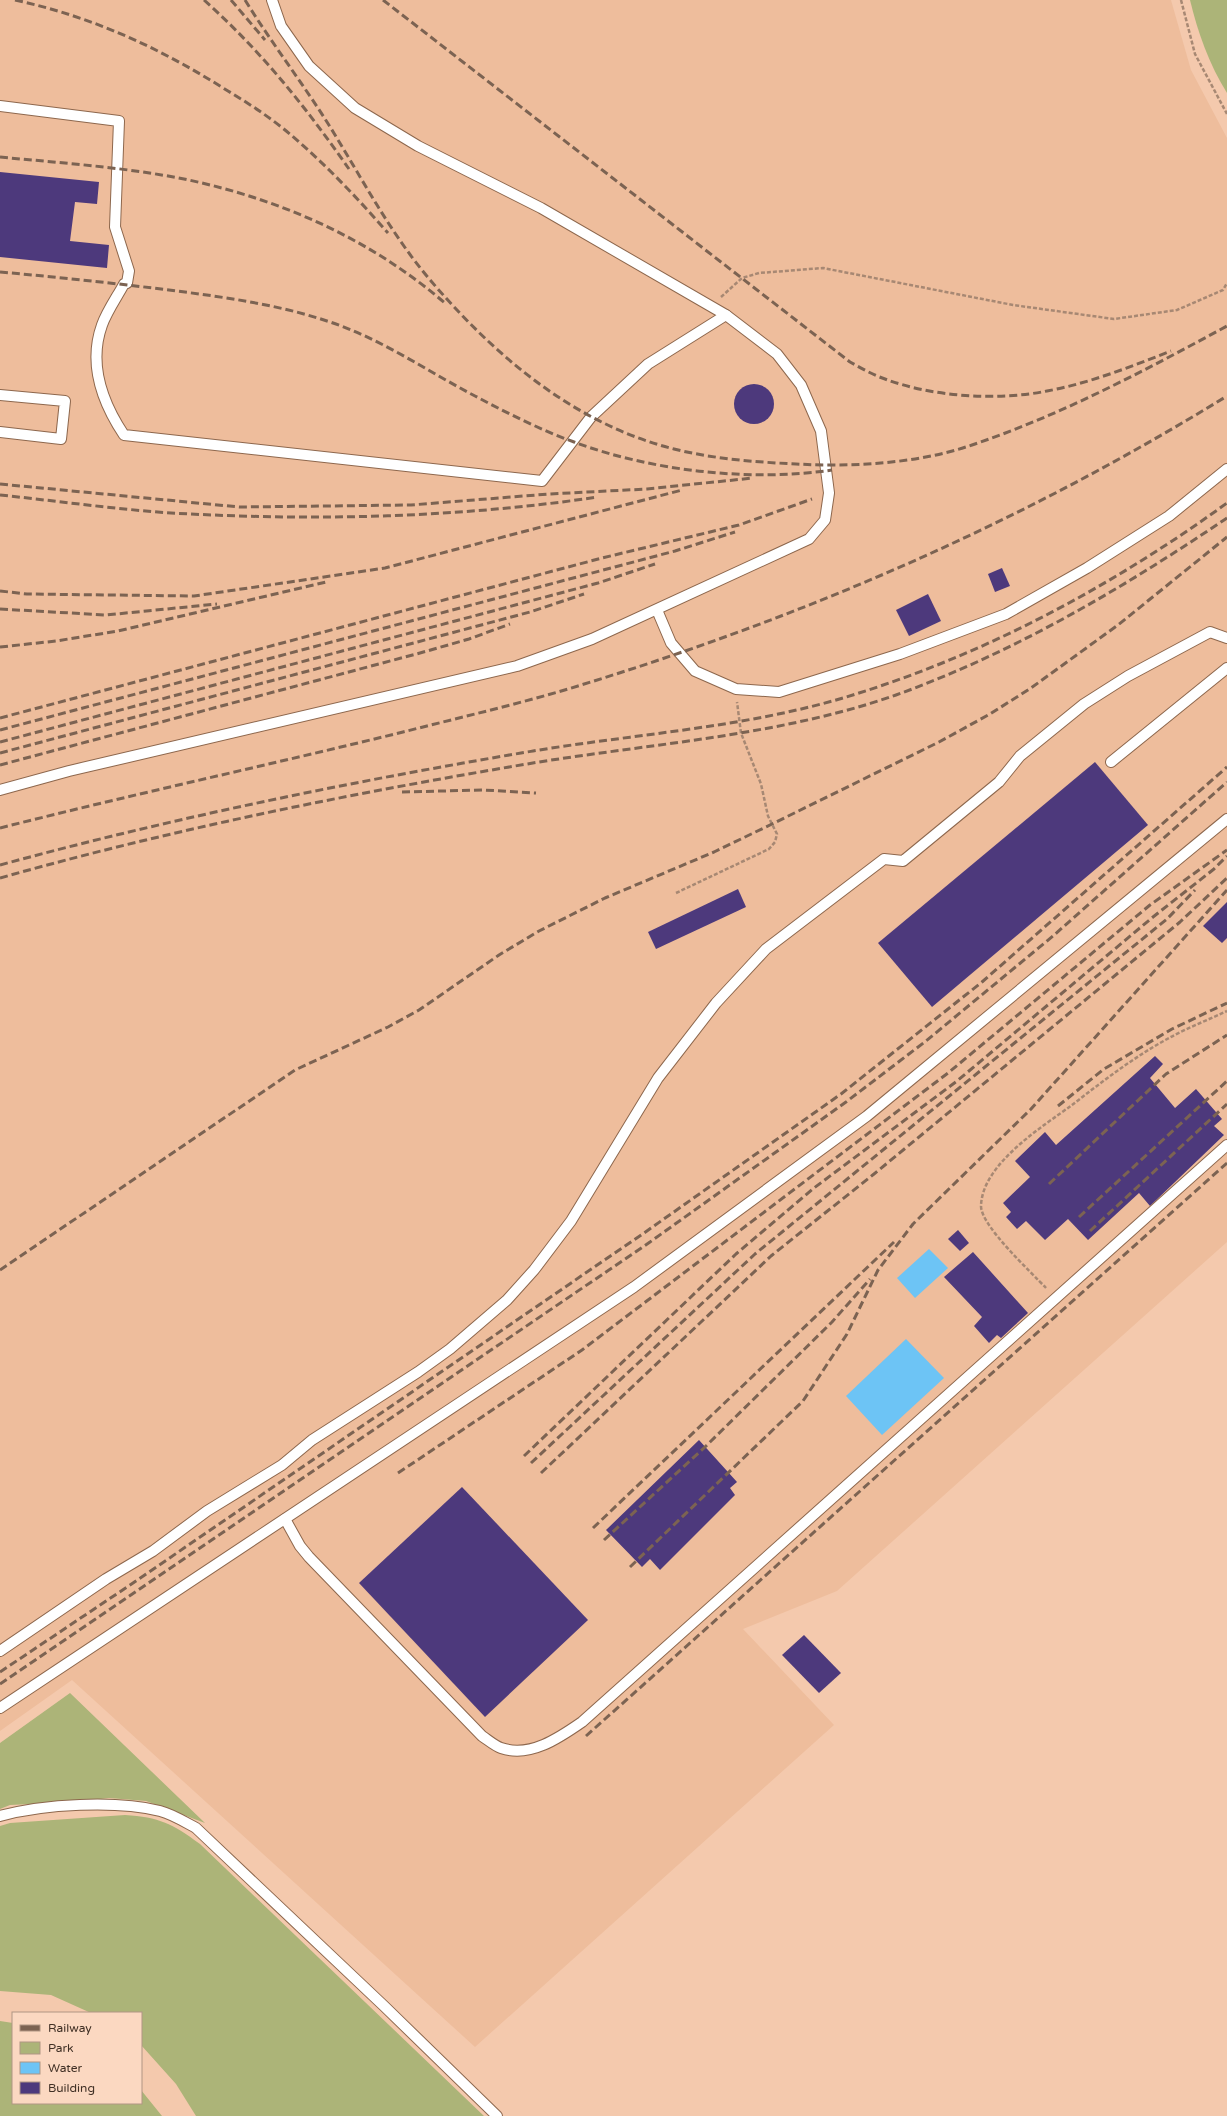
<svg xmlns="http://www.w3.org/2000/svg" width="1227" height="2116" font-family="'Varela Round',sans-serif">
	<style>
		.built { fill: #eebd9c }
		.green { fill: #acb478 }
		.water { fill: #6dc4f5 }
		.building { fill: #4d397c }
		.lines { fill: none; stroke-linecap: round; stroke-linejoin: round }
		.service-casing { stroke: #8d674d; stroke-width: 12 }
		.path { stroke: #a78873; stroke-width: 2.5; stroke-dasharray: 4 2; stroke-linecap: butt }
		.service { stroke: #fff; stroke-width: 10 }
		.rail { stroke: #7c6352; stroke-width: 3; stroke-dasharray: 8 4; stroke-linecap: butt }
	</style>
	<rect width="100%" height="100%" fill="#f4c9ad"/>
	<!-- built -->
	<polygon class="built" points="0,0 1171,0 1191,70 1227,138 1227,1242 837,1591 743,1629 834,1725 475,2047 72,1680 0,1731"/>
	<!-- green -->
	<g class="green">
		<path d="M1190 0H1227V93C1209 64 1198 33 1190 0Z"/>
		<polygon points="70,1693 205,1823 146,1801 109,1798 76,1802 10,1805 0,1809 0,1743"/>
		<path d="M125 1815C159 1817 173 1824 200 1844L484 2116H196L176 2084 141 2045V2013H91L51 1995 0 1991V1826L10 1823Z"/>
		<polygon points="0,2021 13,2023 13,2103 141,2103 141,2090 162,2116 0,2116"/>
	</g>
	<!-- water -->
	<g class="water">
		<polygon points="929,1249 948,1268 915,1298 897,1278"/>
		<polygon points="906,1339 944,1378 882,1435 846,1396"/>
	</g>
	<!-- building -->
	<g class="building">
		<polygon points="0,172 99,182 97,204 75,202 70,241 109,245 107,268 0,257"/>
		<circle cx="754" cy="404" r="20"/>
		<polygon points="1002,568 1010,586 995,592 988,574"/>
		<polygon points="928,594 941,621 909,636 896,610"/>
		<polygon points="1095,762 1148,825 932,1007 878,943"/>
		<polygon points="738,889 746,907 656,949 648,932"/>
		<polygon points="1227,902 1227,938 1222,943 1203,926"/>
		<polygon points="1155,1056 1163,1064 1150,1078 1175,1108 1196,1089 1222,1119 1214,1126 1224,1135 1150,1206 1139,1193 1088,1240 1068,1219 1045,1240 1026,1221 1017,1229 1006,1217 1011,1212 1003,1203 1030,1177 1015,1161 1045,1132 1056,1145"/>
		<polygon points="958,1230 969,1243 960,1251 948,1239"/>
		<polygon points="973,1252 1028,1313 1001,1338 997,1335 989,1343 974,1326 982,1317 944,1277"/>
		<polygon points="699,1440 737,1482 730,1488 735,1495 660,1570 650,1559 642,1567 606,1530"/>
		<polygon points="462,1487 588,1620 485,1717 359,1583"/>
		<polygon points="804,1635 841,1673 819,1693 782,1655"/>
	</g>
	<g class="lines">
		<!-- service casing -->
		<g class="service-casing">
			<g id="service">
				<path d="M0 106 119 121 115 227 129 271 127 283 124 284C117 297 107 311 102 325 88 364 102 402 124 435L542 481 591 417 648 364 726 315"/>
				<polyline points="0,395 65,401 61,439 0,432"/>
				<polyline points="657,610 671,643 695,671 736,689 779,692 900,654 1006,614 1087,568 1169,516 1227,469"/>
				<polyline points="1111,762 1227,668"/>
				<polyline points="0,790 69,771 517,666 592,639 809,539 825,520 829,493 821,431 801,385 777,354 726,315 541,208 418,146 355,108 309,66 281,26 272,0"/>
				<path d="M285 1519 300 1546 309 1557 482 1736C488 1740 495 1746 501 1748 530 1758 559 1738 582 1722L1227 1145"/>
				<polyline points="0,1651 106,1579 153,1551 207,1511 282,1465 312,1440 418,1372 450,1349 507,1300 534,1270 571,1221 658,1078 716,1003 766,949 884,859 903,861 999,782 1020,756 1084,704 1128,676 1210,632 1227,638"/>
				<polyline points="0,1708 634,1287 867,1116 1227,819"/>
				<path d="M0 1816C44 1804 116 1800 160 1811 172 1814 185 1822 196 1828L384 2006 497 2116"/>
			</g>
		</g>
		<!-- path -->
		<g class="path">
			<polyline points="1181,0 1195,54 1227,114"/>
			<polyline points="721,297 742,278 759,273 823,268 1013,305 1114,319 1177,310 1223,290 1227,283"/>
			<polyline points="676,893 769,849 775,842 777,834 768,816 761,784 741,733 737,702"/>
			<path d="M1046 1288C1031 1272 981 1226 981 1206 982 1164 1042 1127 1072 1105 1103 1081 1134 1057 1169 1038 1187 1028 1208 1020 1227 1011"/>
		</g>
		<!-- service -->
		<use href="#service" class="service"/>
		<!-- rail -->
		<g class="rail">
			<path d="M15 0C93 17 160 48 228 91 253 106 277 122 299 142 331 170 360 201 388 233"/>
			<path d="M204 0C261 51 305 106 349 169"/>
			<polyline points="231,0 265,40"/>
			<path d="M245 0C271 42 301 81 327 122 361 176 389 232 431 281 496 357 575 424 674 449 714 459 755 462 796 464 853 467 916 464 972 445 1061 415 1144 371 1227 326"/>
			<path d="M383 0 850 362C861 368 873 375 885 379 933 397 997 401 1047 391 1090 383 1130 367 1171 351"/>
			<path d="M0 157C61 163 123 167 184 179 280 199 371 239 446 304"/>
			<path d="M0 272C56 277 113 283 169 290 223 297 276 304 327 321 380 338 427 371 475 396 507 413 541 430 574 442 651 471 751 482 832 470"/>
			<polyline points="0,484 239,507 411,505 549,494 647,489 753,478"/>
			<path d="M0 495C57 501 114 509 171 513 314 521 456 518 598 497"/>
			<polyline points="0,591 27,594 194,596 385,568 682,490"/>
			<polyline points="0,609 106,615 217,604"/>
			<polyline points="0,647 56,641 118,631 326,582"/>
			<polyline points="0,718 602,558 739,525 812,499"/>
			<polyline points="0,730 675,551 735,532"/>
			<polyline points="0,742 598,583 655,564"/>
			<polyline points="0,753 530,612 584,594"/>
			<polyline points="0,765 420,653 469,639 510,624"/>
			<polyline points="402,792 483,790 536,793"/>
			<path d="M0 828C134 794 269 765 403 732 458 718 514 705 568 689 802 618 1019 524 1227 396"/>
			<path d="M0 865C176 817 354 781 533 751 642 733 754 727 859 693 992 651 1115 584 1227 503"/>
			<path d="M0 878C177 828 358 792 539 762 658 743 782 735 896 695 1015 652 1123 588 1227 518"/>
			<polyline points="1058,1106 1104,1069 1172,1029 1227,1003"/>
			<polyline points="1049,1184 1166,1074 1227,1035"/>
			<polyline points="1079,1217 1227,1081"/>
			<polyline points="1090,1231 1227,1104"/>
			<polyline points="0,1270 295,1070 388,1027 419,1010 499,955 539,931 605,898 714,852 772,824 939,742 990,714 1031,688 1118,625 1227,537"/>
			<polyline points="524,1456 736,1254 814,1188 957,1081 1153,917 1214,869 1227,856"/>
			<polyline points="531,1463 755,1254 1167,919 1195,890"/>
			<polyline points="398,1473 582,1350 948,1073 1150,905 1227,850"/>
			<polyline points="541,1473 771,1256 874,1174 1180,922 1227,878"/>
			<polyline points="593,1528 894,1242"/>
			<polyline points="604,1540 705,1447 832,1322 870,1279"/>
			<polyline points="630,1567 803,1401 847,1334 878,1270 913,1224 1031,1109 1227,890"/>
			<polyline points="0,1672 133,1583 644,1233 841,1094 982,982 1227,767"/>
			<polyline points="0,1684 650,1242 846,1102 926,1041 1053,936 1227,782"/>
			<polyline points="586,1736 1227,1163"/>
		</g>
	</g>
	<!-- legend -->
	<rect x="12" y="2012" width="130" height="92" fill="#fbd8c1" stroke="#b09583"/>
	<rect x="20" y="2025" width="20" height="6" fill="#7c6352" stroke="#b09583"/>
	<text x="48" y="2032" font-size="12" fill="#403025">Railway</text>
	<rect x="20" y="2042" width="20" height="12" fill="#acb478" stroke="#b09583"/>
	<text x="48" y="2052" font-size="12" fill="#403025">Park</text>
	<rect x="20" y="2062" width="20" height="12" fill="#6dc4f5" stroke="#b09583"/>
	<text x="48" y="2072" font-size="12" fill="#403025">Water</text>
	<rect x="20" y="2082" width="20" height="12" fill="#4d397c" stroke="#b09583"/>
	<text x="48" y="2092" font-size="12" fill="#403025">Building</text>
</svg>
